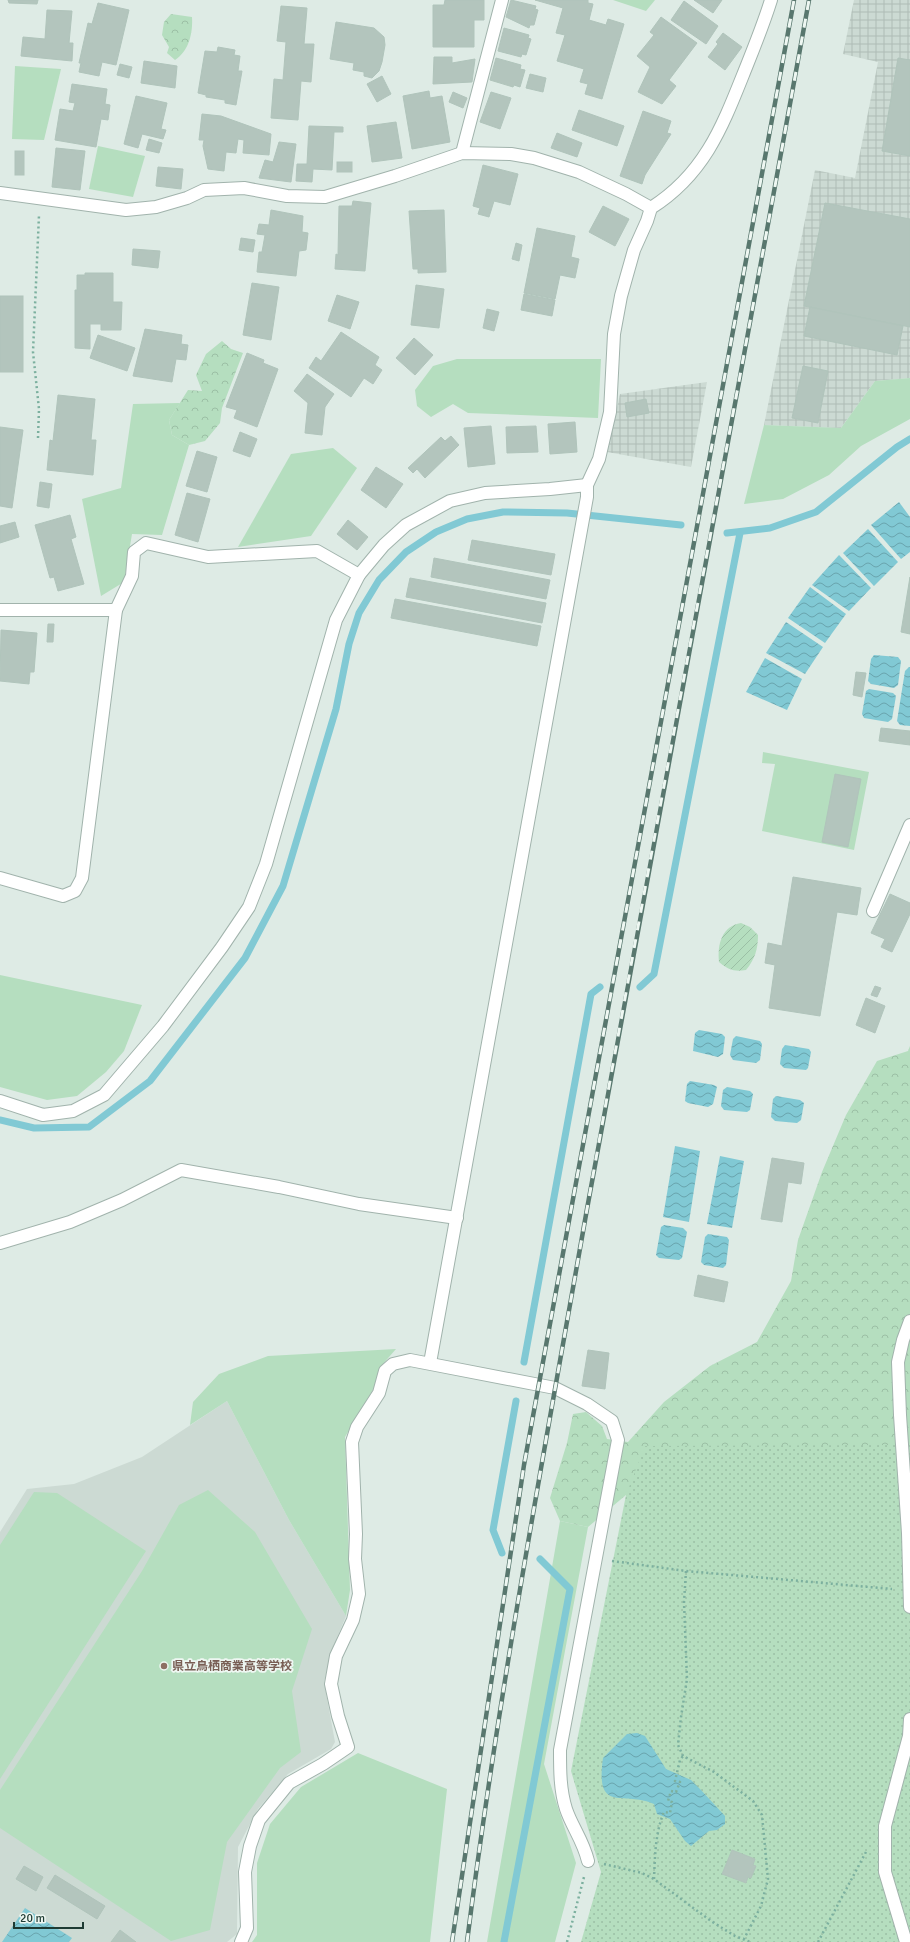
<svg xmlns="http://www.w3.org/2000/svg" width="910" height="1942" font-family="Signika,'Noto Sans JP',sans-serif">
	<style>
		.built { fill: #ccdad3 }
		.industrial { fill: url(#industrial-grid) }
		.grass { fill: #b5debf }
		.forest { fill: url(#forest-crowns) }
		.park { fill: url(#park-dots) }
		.garden { fill: url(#garden-furrows) }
		.water { fill: url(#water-waves) }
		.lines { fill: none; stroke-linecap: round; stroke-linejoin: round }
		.stream { stroke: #81c9d4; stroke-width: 7 }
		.building { fill: #b3c5bd; stroke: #b0c4bb }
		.street-casing { stroke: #a1b3ac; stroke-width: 14 }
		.path { stroke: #7cb09f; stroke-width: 2.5; stroke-dasharray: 2 3; stroke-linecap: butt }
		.street { stroke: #fff; stroke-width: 12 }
		.rail-casing { stroke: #58776e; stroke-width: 4.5 }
		.rail { stroke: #eef7f2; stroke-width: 3; stroke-dasharray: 9; stroke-linecap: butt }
		.education-dot { fill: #8d6e63; stroke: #eef7f2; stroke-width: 1.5 }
		.labels { text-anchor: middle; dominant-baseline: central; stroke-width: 3.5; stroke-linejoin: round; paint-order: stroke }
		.education-label { font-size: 12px; font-weight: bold; fill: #785e54; stroke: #eef7f2; text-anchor: start }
	</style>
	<defs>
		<pattern id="industrial-grid" width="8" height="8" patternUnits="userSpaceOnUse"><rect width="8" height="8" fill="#ccdad3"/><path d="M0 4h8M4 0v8" fill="none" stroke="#afbcb6"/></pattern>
		<pattern id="forest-crowns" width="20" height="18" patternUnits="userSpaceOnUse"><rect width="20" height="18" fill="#b5debf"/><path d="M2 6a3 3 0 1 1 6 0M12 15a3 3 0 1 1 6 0" fill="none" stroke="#9bbfa5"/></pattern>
		<pattern id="park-dots" width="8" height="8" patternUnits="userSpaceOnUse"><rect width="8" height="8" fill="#b5debf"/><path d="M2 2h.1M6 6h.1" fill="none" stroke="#9bbfa5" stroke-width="1.8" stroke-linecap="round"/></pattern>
		<pattern id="garden-furrows" width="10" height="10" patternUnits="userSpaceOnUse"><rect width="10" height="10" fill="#b5debf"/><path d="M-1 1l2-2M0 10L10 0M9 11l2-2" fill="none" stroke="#9bbfa5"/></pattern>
		<pattern id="water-waves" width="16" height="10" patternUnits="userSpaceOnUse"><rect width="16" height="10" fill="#81c9d4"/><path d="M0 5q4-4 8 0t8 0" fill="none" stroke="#69a4ad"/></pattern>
	</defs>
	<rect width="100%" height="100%" fill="#deebe5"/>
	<!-- built -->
	<polygon class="built" points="227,1401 289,1520 346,1616 332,1650 324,1682 335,1742 331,1749 288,1774 258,1809 238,1847 237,1934 227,1942 0,1942 0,1532 27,1489 74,1484 142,1457"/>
	<!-- industrial -->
	<g class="industrial">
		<polygon points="854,0 910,0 910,378 875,381 841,428 764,425 815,170 855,178 878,62 843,54"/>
		<polygon points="707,382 691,467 607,452 620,394"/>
	</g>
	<!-- grass -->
	<g class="grass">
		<polygon points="613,0 655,0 646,11"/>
		<polygon points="15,66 61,69 44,140 12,139"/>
		<polygon points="98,146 145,156 133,197 89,189"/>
		<polygon points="457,359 601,359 598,418 468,413 453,404 431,417 417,406 415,390 433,366"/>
		<polygon points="910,378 910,419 861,446 829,475 783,499 744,504 764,425 841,428 875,381"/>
		<polygon points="180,403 169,420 172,435 189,445 162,535 132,534 124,582 101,596 82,499 121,488 133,404"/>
		<polygon points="333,448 357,468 311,536 238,547 291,454"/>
		<polygon points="763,752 869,772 854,850 762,831 775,764 762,763"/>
		<polygon points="0,975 142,1005 124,1051 106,1072 77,1096 47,1100 0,1087"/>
		<polygon points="396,1349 382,1365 374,1388 345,1437 350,1590 346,1616 289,1520 227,1401 190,1425 193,1402 219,1374 268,1356"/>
		<polygon points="208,1490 255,1532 312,1629 292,1691 301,1752 280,1768 227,1842 210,1930 171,1941 0,1828 0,1790 142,1571 179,1505"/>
		<polygon points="34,1492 57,1493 146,1551 0,1779 0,1545"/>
		<polygon points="560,1521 588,1527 544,1764 576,1863 555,1942 487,1942"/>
		<polygon points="358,1753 447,1789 430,1942 252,1942 257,1935 257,1863 270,1824 301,1787"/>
	</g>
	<!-- forest -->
	<g class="forest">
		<path d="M171 14 192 17C193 33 189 51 175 60L167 53 169 47 162 35 164 22Z"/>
		<polygon points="222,341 231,349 243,353 222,408 220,423 205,441 189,445 172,435 169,420 188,390 202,391 196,375 206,354"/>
		<polygon points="910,1046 910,1518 626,1495 588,1527 560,1521 550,1498 567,1443 573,1414 586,1412 602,1426 607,1439 628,1442 664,1402 710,1366 757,1342 791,1281 798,1240 822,1172 846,1115 877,1061 908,1051"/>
	</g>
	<!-- park -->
	<polygon class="park" points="910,1445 910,1942 581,1942 601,1872 571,1771 626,1495 645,1446"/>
	<!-- garden -->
	<path class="garden" d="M741 923 750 927 758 935C758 949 755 959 746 970 734 972 729 970 719 962 717 944 722 926 741 923Z"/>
	<!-- water -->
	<g class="water">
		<polygon points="899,502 910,517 910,552 901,559 871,525"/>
		<polygon points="868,529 898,562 874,586 843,553"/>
		<polygon points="839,555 871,588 849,611 812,585"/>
		<polygon points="810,587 846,614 825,643 788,618"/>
		<polygon points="786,622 823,647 805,674 766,653"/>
		<polygon points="874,655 898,657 901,661 898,685 894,688 871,684 868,681 871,659"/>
		<polygon points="765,658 802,679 787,710 746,692"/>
		<polygon points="909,667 910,667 910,726 900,725 897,721 905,671"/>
		<polygon points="869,689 893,693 896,696 892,719 888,722 864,718 862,714 866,691"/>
		<polygon points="699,1030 722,1034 725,1037 723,1054 718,1057 693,1051 695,1033"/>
		<polygon points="736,1036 760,1041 762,1044 760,1060 756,1063 733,1060 730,1055 733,1039"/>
		<polygon points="785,1045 809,1049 811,1052 808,1068 806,1070 784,1068 780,1064 782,1049"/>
		<polygon points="690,1081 714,1085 717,1087 713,1104 708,1107 688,1103 685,1101 687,1084"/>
		<polygon points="727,1087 750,1091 753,1094 750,1110 747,1112 724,1110 721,1106 723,1090"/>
		<polygon points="776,1096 800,1100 804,1103 801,1120 797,1123 775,1121 771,1117 773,1099"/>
		<polygon points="675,1146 700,1151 689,1222 663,1217"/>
		<polygon points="720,1156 744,1161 732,1228 707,1224"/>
		<polygon points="664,1225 683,1228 687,1232 682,1258 679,1260 659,1258 656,1255 661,1227"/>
		<polygon points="708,1234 727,1237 729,1240 726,1265 723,1268 704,1265 701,1262 705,1237"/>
		<path d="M637 1733 645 1736 666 1769 691 1780 701 1790 725 1816V1824L717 1830 709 1831 691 1846 685 1841 670 1819 657 1814 654 1804C623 1790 595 1815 603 1758L627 1734Z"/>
		<polygon points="25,1908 72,1938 69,1942 2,1942"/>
	</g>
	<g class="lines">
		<!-- stream -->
		<g class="stream">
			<polyline points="727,533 770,528 816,512 897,447 910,439"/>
			<polyline points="640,987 654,974 740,533"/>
			<polyline points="0,1120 34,1128 89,1127 150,1081 245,958 283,886 336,709 349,644 359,613 379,580 406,552 436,532 467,519 503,512 567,513 681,525"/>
			<polyline points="524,1362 591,994 600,987"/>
			<polyline points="502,1553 493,1530 516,1401"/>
			<polyline points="504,1942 570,1589 540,1559"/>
		</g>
	</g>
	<!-- building -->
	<g class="building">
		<polygon points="8,0 38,0 37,4 9,3"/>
		<polygon points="445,0 484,0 484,20 474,20 474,47 433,47 433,5 444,5"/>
		<polygon points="511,0 536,6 535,9 538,10 534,25 530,25 529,28 506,17"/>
		<polygon points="535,0 588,0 588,3 593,4 589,20 606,25 608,19 624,24 602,99 585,94 588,84 580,82 584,69 557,61 565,35 556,33 563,8"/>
		<polygon points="694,0 722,0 713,13"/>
		<polygon points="684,1 718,26 706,44 671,20"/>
		<polygon points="98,3 129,10 116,65 102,62 99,76 79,72 81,63 79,63 88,23 92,24"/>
		<polygon points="281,6 307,8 304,44 314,44 311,82 301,81 298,120 271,118 274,79 283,80 286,42 277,41"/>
		<polygon points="47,10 72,11 69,43 73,43 72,61 21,56 23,37 45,39"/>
		<polygon points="661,17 697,43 669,80 676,86 662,104 638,92 650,67 637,56 654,35 650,32"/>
		<polygon points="336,22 374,28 384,37 385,45 382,62 379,71 372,78 364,76 364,72 353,70 354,63 330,59"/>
		<polygon points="504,28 529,35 528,38 531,39 526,55 522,54 521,57 498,51"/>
		<polygon points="723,33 742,47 725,70 708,57 718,44 716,42"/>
		<polygon points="218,47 235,50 234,55 240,56 238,71 242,71 236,105 225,103 225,100 206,97 206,95 198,93 205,51 217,52"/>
		<polygon points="434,57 452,57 452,63 475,59 472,82 433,84"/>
		<polygon points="496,58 521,65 520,69 525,70 520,87 514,85 513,87 490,80"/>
		<polygon points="898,58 910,60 910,156 882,151"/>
		<polygon points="144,61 177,66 175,88 141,83"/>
		<polygon points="120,64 132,67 129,78 117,75"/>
		<polygon points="530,74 546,78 543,92 526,88"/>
		<polygon points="382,76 391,94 377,102 367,84"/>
		<polygon points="72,84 107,89 105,104 110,105 108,120 101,119 96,147 55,140 60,109 73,111 75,103 69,102"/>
		<polygon points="429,91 430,98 442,96 450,142 412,149 403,96"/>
		<polygon points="453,92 467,98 463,108 449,102"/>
		<polygon points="491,92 511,98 500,129 480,122"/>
		<polygon points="136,96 167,103 161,129 166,130 163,139 142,134 138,148 124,144"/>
		<polygon points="579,110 624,126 617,146 572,130"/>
		<polygon points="643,111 671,121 667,133 671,134 645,175 642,184 620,176"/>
		<polygon points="202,114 221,116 271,134 269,155 243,153 244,140 238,139 236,153 226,152 224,171 208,169 203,146 204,140 199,140"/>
		<polygon points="396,122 402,158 372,162 367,126"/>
		<polygon points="309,126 343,127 343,132 334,132 332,170 313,169 312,182 296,181 297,164 307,164"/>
		<polygon points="557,133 582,143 577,157 551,148"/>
		<polygon points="149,139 162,143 159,153 146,150"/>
		<polygon points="279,142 296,144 291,182 259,178 265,160 273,162"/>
		<polygon points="56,148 85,151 80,190 52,187"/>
		<rect x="15" y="151" width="9" height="24"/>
		<rect x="337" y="162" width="15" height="10"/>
		<polygon points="483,165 518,174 510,205 494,201 489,217 478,214 480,208 473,206"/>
		<polygon points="158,167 183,169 181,189 156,186"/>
		<polygon points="353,201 371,203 365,271 335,269 336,254 338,255 339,206 352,206"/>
		<polygon points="825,203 910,219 910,327 804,306"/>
		<polygon points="603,206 629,219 615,246 589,232"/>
		<polygon points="271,210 303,216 302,232 308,233 306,250 299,251 296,276 257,272 259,252 262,252 265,235 257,234 259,224 269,225"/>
		<polygon points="444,210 446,272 418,273 418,269 413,269 409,211"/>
		<polygon points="537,228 575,236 571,257 579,259 575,278 560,275 555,299 524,293"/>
		<polygon points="241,238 255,240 253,252 239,250"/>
		<polygon points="516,243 522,245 519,261 512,259"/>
		<polygon points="133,249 160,251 158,268 132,265"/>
		<polygon points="85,273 113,273 113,302 122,302 121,330 101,330 101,324 90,324 90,349 75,348 75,290 77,290 77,275 85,275"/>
		<polygon points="252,283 279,287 271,340 243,335"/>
		<polygon points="416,285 444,289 439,328 411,325"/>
		<polygon points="524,294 555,300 552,316 521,310"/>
		<polygon points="337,295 359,302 350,329 328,321"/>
		<rect x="0" y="296" width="23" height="76"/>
		<polygon points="810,307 903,326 897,355 804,336"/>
		<polygon points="487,309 499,312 494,331 483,328"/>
		<polygon points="145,329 182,335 181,344 188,345 186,360 176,359 172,382 133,376"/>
		<polygon points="341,332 379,357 375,365 382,370 373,384 364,378 351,397 309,368 316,357 321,361"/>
		<polygon points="98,335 135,348 127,371 90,358"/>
		<polygon points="414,338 433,355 415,375 396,358"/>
		<polygon points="247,353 264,360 263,363 278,369 257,427 234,418 237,410 226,407"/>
		<polygon points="803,366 828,371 818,423 792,418"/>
		<polygon points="307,374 334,394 325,407 322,435 305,433 308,403 294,391"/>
		<polygon points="58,395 95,399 91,440 96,440 93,475 47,470 50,440 53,441"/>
		<polygon points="646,399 649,413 627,417 625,403"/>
		<polygon points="575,422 577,452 550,454 548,424"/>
		<polygon points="491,426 495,464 468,467 464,428"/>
		<polygon points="536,426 538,452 507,453 506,427"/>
		<polygon points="0,427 23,430 12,508 0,506"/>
		<polygon points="240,432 257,439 250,457 233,451"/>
		<polygon points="451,436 459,445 425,478 417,469 413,473 408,468 441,437 445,441"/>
		<polygon points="197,451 217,457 207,492 186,486"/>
		<polygon points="376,467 403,484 386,508 361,490"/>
		<polygon points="40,482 52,484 49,508 37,506"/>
		<polygon points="187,493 210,499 198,542 175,535"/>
		<polygon points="70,515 76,537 71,539 84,584 58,591 54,577 50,578 35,525"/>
		<polygon points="348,520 368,537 357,550 337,534"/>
		<polygon points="15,522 19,537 0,543 0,526"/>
		<polygon points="472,540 555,554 551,575 468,560"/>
		<polygon points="434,558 550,580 546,599 431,577"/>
		<polygon points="910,577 910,634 901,632"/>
		<polygon points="410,578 546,603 542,623 406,597"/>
		<polygon points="395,599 541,626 537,646 391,618"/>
		<polygon points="48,624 54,624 53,642 47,642"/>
		<polygon points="1,630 37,633 34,672 30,672 29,684 0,681"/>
		<polygon points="856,672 866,673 862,697 853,695"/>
		<polygon points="881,728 910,731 910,745 879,741"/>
		<polygon points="835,774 861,779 848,847 822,842"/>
		<polygon points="793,877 861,888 857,915 837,912 820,1016 769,1008 775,965 765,963 768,943 782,946"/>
		<polygon points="890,894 910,903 910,914 892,952 881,947 885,939 871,933"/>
		<polygon points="875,986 881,988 877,997 871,995"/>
		<polygon points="866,998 885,1006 875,1033 856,1025"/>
		<polygon points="772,1158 804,1163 801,1184 788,1182 782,1222 761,1219"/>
		<polygon points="698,1275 728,1282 724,1302 694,1296"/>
		<polygon points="588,1350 609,1353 605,1389 582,1386"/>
		<polygon points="732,1850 755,1859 753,1865 756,1866 751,1878 748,1877 746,1883 722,1874"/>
		<polygon points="24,1866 43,1877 36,1891 16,1879"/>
		<polygon points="55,1875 105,1906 97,1919 47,1888"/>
		<polygon points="120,1930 136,1942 111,1942"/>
	</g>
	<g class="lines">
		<!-- street casing -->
		<g class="street-casing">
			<g id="street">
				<polyline points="462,153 502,0"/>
				<polyline points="0,193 126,210 156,207 187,198 204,190 244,188 287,196 325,197 395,176 462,153 511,154 534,158 579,172 626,194 651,208"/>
				<polyline points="0,610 116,610"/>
				<polyline points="0,878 63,896 75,891 82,878 116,610 132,576 134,552 146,543 208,557 317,551 359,575"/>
				<polyline points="873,911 910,825"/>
				<polyline points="0,1101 43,1115 73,1111 104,1095 163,1026 222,947 249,907 266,864 336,620 359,575 384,545 406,525 450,501 485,493 550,489 587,485"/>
				<polyline points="0,1243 70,1222 122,1200 181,1170 279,1187 359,1204 457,1218"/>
				<polyline points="910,1321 903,1340 898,1362 900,1415 908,1533 910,1607"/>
				<path d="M430 1363 587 497V485L599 459 610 412 614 334 621 296 634 250 647 221 651 208C703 175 721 130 743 75 753 50 763 26 771 0"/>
				<path d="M241 1942 247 1928 245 1872 250 1846 259 1820 289 1783 323 1764 348 1747 338 1716 331 1684 336 1656 353 1620 359 1594 355 1559 356 1534 352 1442 357 1427 379 1393 385 1371 393 1364 410 1360 555 1388 587 1404 612 1421 618 1440 560 1750C560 1771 560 1790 566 1809 572 1827 583 1840 588 1861"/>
				<polyline points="906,1942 885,1872 885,1826 909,1736 910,1719"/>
			</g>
		</g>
		<!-- path -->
		<g class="path">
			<polyline points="38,438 39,409 33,352 39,215"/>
			<polyline points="612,1561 686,1571 892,1589"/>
			<polyline points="686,1571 684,1602 687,1679 681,1717 678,1745 683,1756 714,1772 753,1801 762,1815 768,1879 761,1906 744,1939"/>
			<polyline points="604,1864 642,1873 654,1879 711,1921 735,1936 750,1942"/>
			<path d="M654 1879C655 1857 655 1833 664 1812L670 1813 672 1802 668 1801 671 1791 676 1792 680 1782 675 1781 680 1760 683 1756"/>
			<polyline points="567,1942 584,1877"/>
			<polyline points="818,1942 866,1852"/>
		</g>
		<!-- street -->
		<use href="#street" class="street"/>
		<!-- rail casing -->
		<g class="rail-casing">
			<g id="rail">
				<polyline points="452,1942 524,1465 794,0"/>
				<path d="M467 1942C498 1696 544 1453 587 1209 659 805 736 403 809 0"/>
			</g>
		</g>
		<!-- rail -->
		<use href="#rail" class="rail"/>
	</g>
	<!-- markers -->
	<circle class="education-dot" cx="164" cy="1666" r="4"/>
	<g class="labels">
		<!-- education labels -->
		<g class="education-label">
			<text x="172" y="1666">県立鳥栖商業高等学校</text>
		</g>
	</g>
	<!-- scale -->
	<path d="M14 1922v6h69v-6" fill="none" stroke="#1e3b33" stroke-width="2"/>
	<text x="20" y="1922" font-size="12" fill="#1e3b33" stroke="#eef7f2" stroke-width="3" paint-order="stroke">20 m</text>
</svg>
